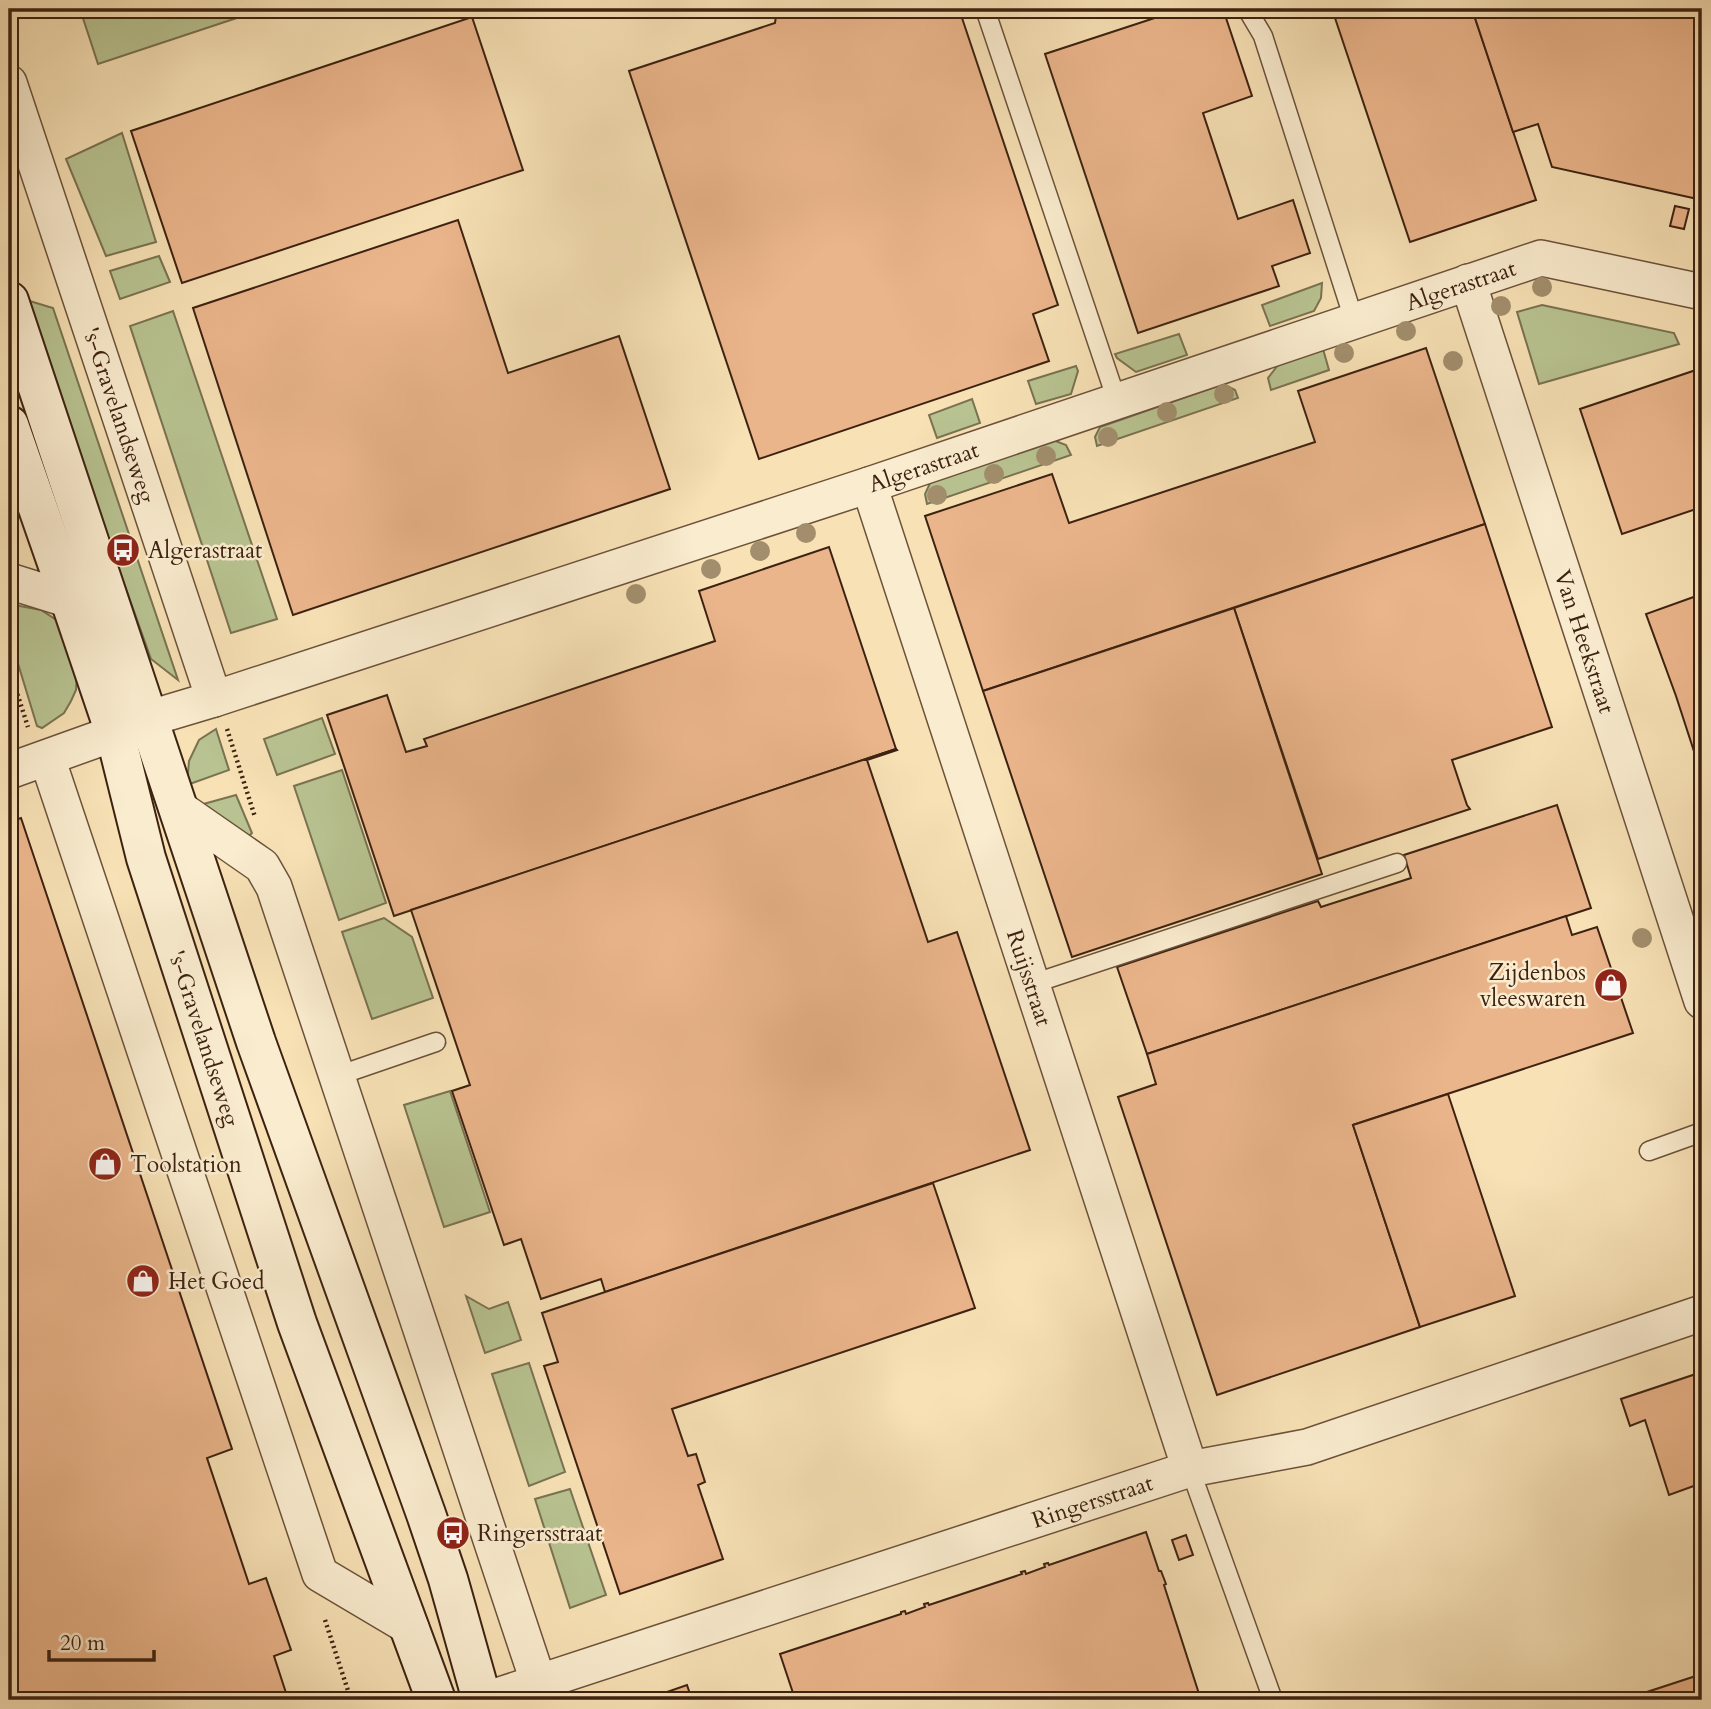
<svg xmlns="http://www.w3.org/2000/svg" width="1711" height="1709" font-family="Cardo,serif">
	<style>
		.green { fill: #b8c391; stroke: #7a7251; stroke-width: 2 }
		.building { fill: #ebb58b; stroke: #3d2211; stroke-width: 2 }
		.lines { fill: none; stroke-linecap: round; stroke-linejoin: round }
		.service-casing { stroke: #6c523a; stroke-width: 21 }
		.minor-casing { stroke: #6c523a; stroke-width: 38 }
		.secondary-casing { stroke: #3d2211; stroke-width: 42 }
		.path { stroke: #3d2211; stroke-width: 4.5; stroke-dasharray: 2 3.5; stroke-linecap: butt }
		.service { stroke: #faeccf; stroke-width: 18 }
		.minor { stroke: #faeccf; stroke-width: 35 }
		.secondary { stroke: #faeccf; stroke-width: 38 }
		.tree { fill: #a28e6c }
		.labels { text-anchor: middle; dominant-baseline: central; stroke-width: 5; stroke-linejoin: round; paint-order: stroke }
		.street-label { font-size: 23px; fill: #3d2211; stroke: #faeccf }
		.poi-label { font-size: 23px; fill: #3d2211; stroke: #faeccf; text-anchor: start }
	</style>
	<rect width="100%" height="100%" fill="#f7e1b5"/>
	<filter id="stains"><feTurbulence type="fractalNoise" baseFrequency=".00286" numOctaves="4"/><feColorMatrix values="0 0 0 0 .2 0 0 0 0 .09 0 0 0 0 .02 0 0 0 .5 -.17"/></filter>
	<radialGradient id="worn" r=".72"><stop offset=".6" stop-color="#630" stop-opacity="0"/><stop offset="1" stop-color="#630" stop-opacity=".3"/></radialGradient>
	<!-- green -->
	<g class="green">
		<polygon points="80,9 264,9 98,64"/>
		<polygon points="122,133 156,242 106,256 66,159"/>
		<polygon points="159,256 170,282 120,299 110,271"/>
		<polygon points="1322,283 1321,298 1314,311 1270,326 1262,305"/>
		<polygon points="23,299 53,308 178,680 151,659"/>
		<polygon points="1542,305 1674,333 1679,344 1539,384 1517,312"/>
		<polygon points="173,311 277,619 231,633 130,326"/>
		<polygon points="1179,334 1187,355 1136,372 1117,358 1115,354"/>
		<polygon points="1323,349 1329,370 1271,390 1268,378 1278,365"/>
		<polygon points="1076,366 1078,371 1071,394 1036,404 1028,381"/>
		<polygon points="1223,384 1235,390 1238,398 1097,446 1095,437 1100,427"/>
		<polygon points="972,399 980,423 937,438 929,415"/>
		<polygon points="1053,440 1066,445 1071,455 927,504 925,494 931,481"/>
		<polygon points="9,604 41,610 58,621 78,660 76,690 71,701 64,713 42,728 37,726 9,634"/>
		<polygon points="322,718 335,754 277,775 264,739"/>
		<polygon points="216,729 229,770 187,785 189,761 199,740"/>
		<polygon points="342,770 386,903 339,920 294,786"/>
		<polygon points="236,795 252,833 247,838 200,805"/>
		<polygon points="384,918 412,937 433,998 372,1019 342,932"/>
		<polygon points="450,1091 490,1212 444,1227 404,1105"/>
		<polygon points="466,1296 489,1309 508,1302 521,1340 485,1353"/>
		<polygon points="529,1363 565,1472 529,1486 492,1374"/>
		<polygon points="570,1489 606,1595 570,1608 535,1499"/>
	</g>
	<!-- building -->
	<g class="building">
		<polygon points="777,9 959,9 1058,305 1033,314 1049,361 759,459 629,71 775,23"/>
		<polygon points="1182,9 1223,9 1252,96 1203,113 1238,219 1293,200 1310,253 1272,266 1279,286 1138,333 1045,54"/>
		<polygon points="1332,9 1472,9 1536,200 1410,242"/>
		<polygon points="1472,9 1702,9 1702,200 1552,167 1538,124 1513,132"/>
		<polygon points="472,17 523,170 182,283 131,131"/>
		<polygon points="1675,206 1689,209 1684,229 1670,226"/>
		<polygon points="458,220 508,373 619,336 670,489 293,615 193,308"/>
		<polygon points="1426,348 1485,524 983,691 925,516 1052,474 1069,523 1315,442 1298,391"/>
		<polygon points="1702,368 1702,507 1622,534 1580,409"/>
		<polygon points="1485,524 1552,727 1452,760 1467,805 1470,809 1318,859 1234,608"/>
		<polygon points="829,547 896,749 394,916 327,715 387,695 406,752 427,746 424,739 715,641 699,591"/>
		<polygon points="1702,594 1702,776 1676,696 1646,614"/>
		<polygon points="1234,608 1322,874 1072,957 983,691"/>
		<polygon points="896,749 897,750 867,760 928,942 957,932 1030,1150 605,1292 601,1279 541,1299 521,1239 504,1245 452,1091 470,1085 411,910"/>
		<polygon points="1557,805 1591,908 1147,1054 1117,967 1318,901 1321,907 1411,878 1404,855"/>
		<polygon points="21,818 232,1449 207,1458 249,1584 266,1578 291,1650 274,1656 288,1699 284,1700 9,1700 9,822"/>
		<polygon points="1566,916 1572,935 1597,927 1633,1033 1353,1125 1420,1327 1217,1395 1118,1097 1156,1084 1147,1054"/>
		<polygon points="1448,1094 1515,1296 1420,1327 1353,1125"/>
		<polygon points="933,1183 975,1308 672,1409 688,1456 696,1454 705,1482 698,1485 723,1559 620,1594 544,1366 558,1362 542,1313"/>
		<polygon points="1702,1372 1702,1483 1669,1495 1645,1420 1630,1426 1621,1399"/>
		<polygon points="1146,1532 1159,1571 1161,1571 1166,1584 1164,1585 1201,1700 793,1700 791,1694 793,1693 780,1654 901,1614 901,1612 905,1611 906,1614 925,1607 924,1604 928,1603 929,1605 1022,1574 1021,1572 1025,1571 1026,1574 1045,1567 1044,1564 1048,1563 1049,1565"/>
		<polygon points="1186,1535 1193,1555 1179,1560 1172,1540"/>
		<polygon points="1702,1674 1702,1700 1650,1700 1647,1692"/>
		<polygon points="687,1685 692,1700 660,1700 658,1695"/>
	</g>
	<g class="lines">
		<!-- service casing -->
		<g class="service-casing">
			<g id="service">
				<polyline points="985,9 1117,401"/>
				<polyline points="1247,9 1263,36 1354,320"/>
				<polyline points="1032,984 1397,863"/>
				<polyline points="337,1076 436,1042"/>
				<polyline points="1649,1151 1702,1132"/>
				<polyline points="1190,1469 1273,1700"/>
			</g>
		</g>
		<!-- minor casing -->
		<g class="minor-casing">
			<g id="minor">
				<path id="s1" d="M9 83 214 699"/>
				<path id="s2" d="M1468 282 1702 1001"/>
				<path id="s3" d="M869 485 1190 1469"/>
				<polyline points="9,581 70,600"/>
				<polyline points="47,758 320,1574 411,1628"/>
				<path id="s4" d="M9 771 115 733 147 719 214 699 869 485 1541 258 1702 292"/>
				<polyline points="177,807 262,866 274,887 539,1684"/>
				<path id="s5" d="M485 1700 1190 1469 1307 1447 1702 1313"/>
			</g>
		</g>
		<!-- secondary casing -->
		<g class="secondary-casing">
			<g id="secondary">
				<polyline points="9,301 256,1042 426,1514 448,1579 482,1700"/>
				<path id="s6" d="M9 425 70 600 115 733 146 858 297 1323 436 1700"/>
			</g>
		</g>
		<!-- path -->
		<g class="path">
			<polyline points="9,668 28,727"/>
			<polyline points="227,729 255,817"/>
			<polyline points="325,1620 351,1700"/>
		</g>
		<!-- service -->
		<use href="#service" class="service"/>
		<!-- minor -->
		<use href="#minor" class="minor"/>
		<!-- secondary -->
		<use href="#secondary" class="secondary"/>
	</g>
	<!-- trees -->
	<g class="tree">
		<circle cx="1542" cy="287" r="10"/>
		<circle cx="1501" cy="306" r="10"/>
		<circle cx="1406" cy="331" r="10"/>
		<circle cx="1344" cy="353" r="10"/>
		<circle cx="1453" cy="361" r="10"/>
		<circle cx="1224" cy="394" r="10"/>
		<circle cx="1167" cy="412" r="10"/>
		<circle cx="1108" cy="437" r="10"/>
		<circle cx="1046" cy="456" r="10"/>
		<circle cx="994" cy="474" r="10"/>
		<circle cx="937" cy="495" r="10"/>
		<circle cx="806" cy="533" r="10"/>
		<circle cx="760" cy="551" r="10"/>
		<circle cx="711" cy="569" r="10"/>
		<circle cx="636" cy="594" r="10"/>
		<circle cx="1642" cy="938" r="10"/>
	</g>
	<!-- icons -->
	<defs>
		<g id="bus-disc" transform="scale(1.75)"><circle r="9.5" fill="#8f2418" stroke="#faeccf"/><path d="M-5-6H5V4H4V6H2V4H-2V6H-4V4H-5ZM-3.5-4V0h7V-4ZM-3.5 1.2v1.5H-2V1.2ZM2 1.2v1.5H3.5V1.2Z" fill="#fff"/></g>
		<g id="shop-disc" transform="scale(1.75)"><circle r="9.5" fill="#8f2418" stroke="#faeccf"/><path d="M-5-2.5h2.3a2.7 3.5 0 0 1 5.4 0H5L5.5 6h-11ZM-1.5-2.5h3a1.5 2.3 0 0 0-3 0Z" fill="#fff"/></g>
	</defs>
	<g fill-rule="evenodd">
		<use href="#bus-disc" x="123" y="550"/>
		<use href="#shop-disc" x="1611" y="985"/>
		<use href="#shop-disc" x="105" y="1164"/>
		<use href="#shop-disc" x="143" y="1281"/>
		<use href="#bus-disc" x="453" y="1533"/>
	</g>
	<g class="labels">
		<!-- street labels -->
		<g class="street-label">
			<text stroke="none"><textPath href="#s4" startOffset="1531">Algerastraat</textPath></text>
			<text stroke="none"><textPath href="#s1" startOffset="350">'s-Gravelandseweg</textPath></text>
			<text stroke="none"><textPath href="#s4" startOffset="964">Algerastraat</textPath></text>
			<text stroke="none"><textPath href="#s2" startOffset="378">Van Heekstraat</textPath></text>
			<text stroke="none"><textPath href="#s3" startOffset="518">Ruijsstraat</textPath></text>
			<text stroke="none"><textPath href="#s6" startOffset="644">'s-Gravelandseweg</textPath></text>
			<text stroke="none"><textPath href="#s5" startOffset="639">Ringersstraat</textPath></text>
		</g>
		<!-- poi labels -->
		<g class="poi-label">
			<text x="148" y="550">Algerastraat</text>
			<text x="1586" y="972" text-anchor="end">Zijdenbos<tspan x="1586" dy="26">vleeswaren</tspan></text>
			<text x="130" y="1164">Toolstation</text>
			<text x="168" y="1281">Het Goed</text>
			<text x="477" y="1533">Ringersstraat</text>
		</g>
	</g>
	<!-- margin -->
	<rect width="1711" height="1709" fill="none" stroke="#f7e1b5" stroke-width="35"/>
	<rect x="10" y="10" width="1690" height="1688" fill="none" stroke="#3d2211" stroke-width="3.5"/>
	<rect x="18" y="18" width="1676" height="1674" fill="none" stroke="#3d2211" stroke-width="2"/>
	<!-- scale -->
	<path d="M49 1650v10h105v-10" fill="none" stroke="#3d2211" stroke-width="3.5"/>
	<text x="60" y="1650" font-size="21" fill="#3d2211" stroke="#faeccf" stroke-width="5" paint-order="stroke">20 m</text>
	<rect width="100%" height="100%" filter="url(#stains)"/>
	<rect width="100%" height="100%" fill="url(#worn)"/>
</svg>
